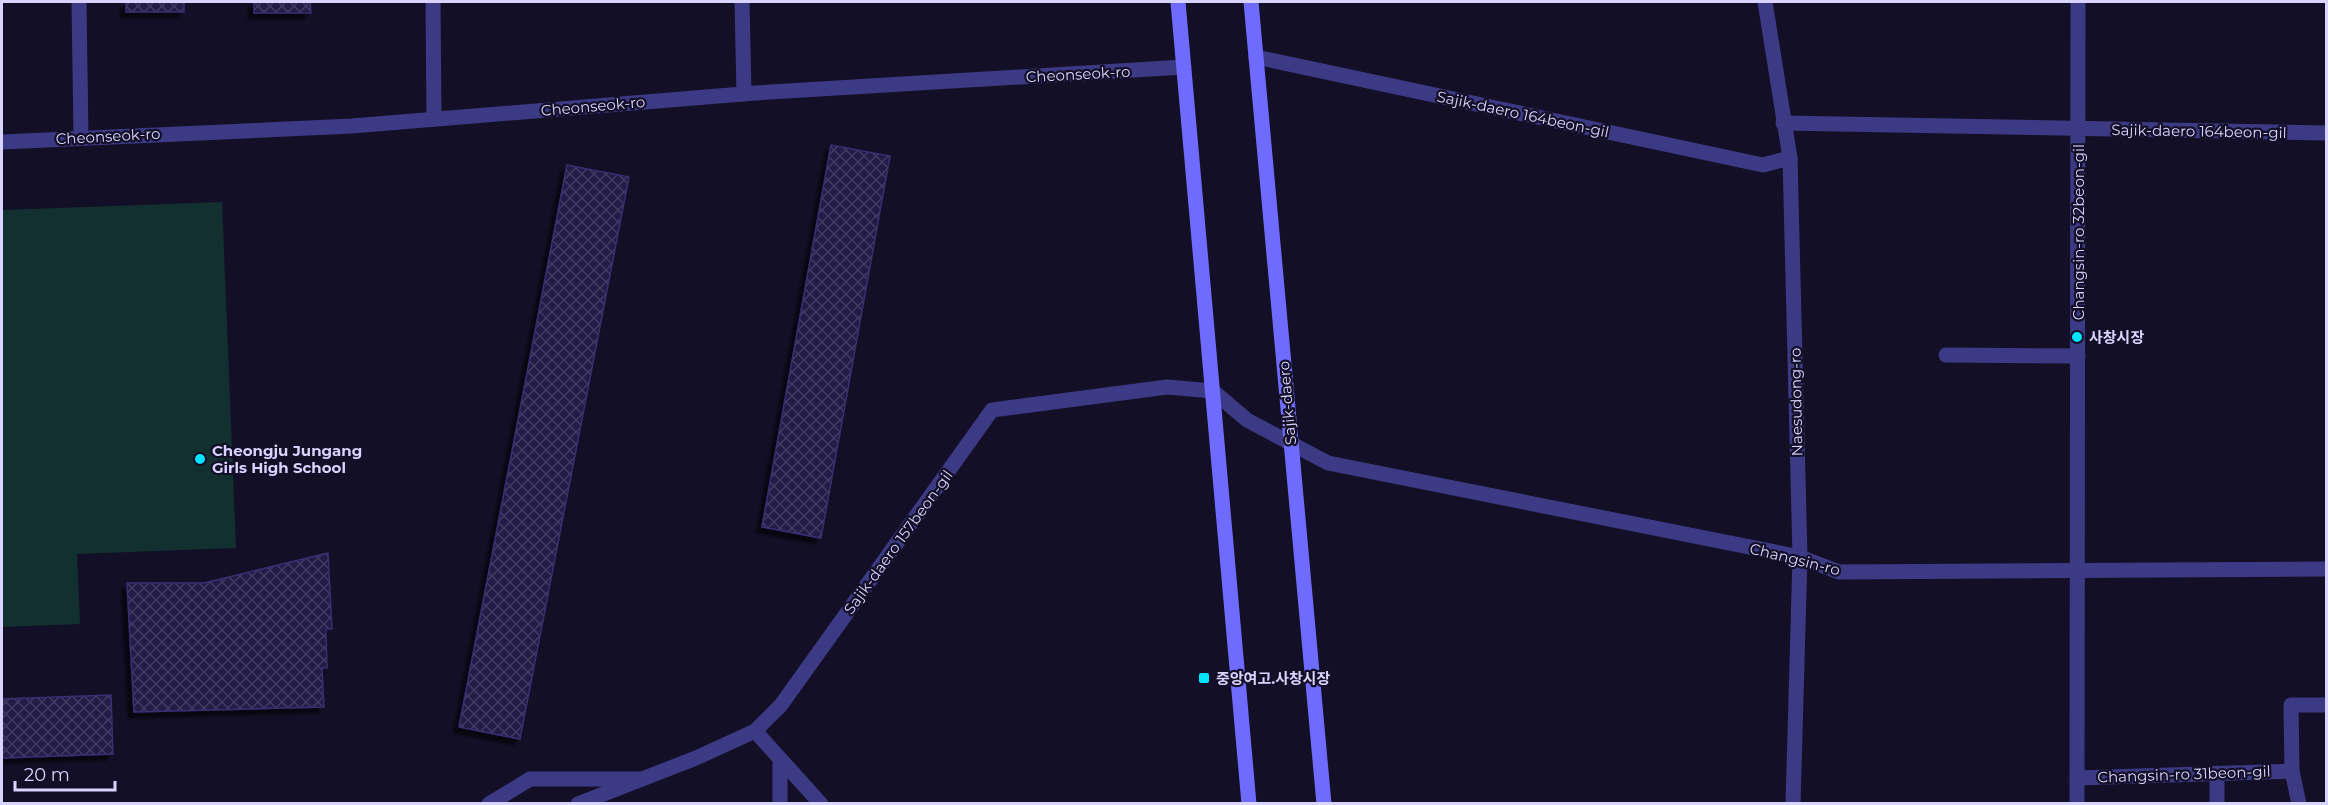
<svg xmlns="http://www.w3.org/2000/svg" width="2328" height="805" font-family="Montserrat,'Noto Sans KR',sans-serif">
	<style>
		.park { fill: #12302f }
		.building { fill: url(#building-cross-hatch); stroke: #3b2d73; stroke-width: 1.5; filter: url(#shadow) }
		.lines { fill: none; stroke-linecap: round; stroke-linejoin: round }
		.service { stroke: #3d3a85; stroke-width: 15 }
		.minor { stroke: #3d3a85; stroke-width: 15 }
		.secondary { stroke: #6f6bff; stroke-width: 15 }
		.poi-dot { fill: #00e5ff; stroke: #130f26; stroke-width: 2 }
		.labels { text-anchor: middle; dominant-baseline: central; stroke-width: 4.5; stroke-linejoin: round; paint-order: stroke }
		.street-label { font-size: 15px; fill: #d9d4ff; stroke: #130f26 }
		.poi-label { font-size: 15px; font-weight: bold; fill: #d9d4ff; stroke: #130f26; text-anchor: start }
	</style>
	<defs>
		<pattern id="building-cross-hatch" width="8" height="8" patternUnits="userSpaceOnUse" patternTransform="scale(1.5)"><rect width="8" height="8" fill="#241b47"/><path d="M0 0l8 8M0 8l8-8" fill="none" stroke="#433b63"/></pattern>
		<filter id="shadow"><feDropShadow dx="-5.5" dy="5.5" stdDeviation="1.5" flood-color="#0009"/></filter>
	</defs>
	<rect width="100%" height="100%" fill="#130f26"/>
	<!-- park -->
	<polygon class="park" points="222,202 236,548 77,554 80,624 2,627 2,210"/>
	<!-- building -->
	<g class="building">
		<rect x="126" y="2" width="58" height="10"/>
		<polygon points="254,2 310,2 311,13 254,13"/>
		<polygon points="831,145 890,156 821,538 762,527"/>
		<polygon points="567,165 629,177 520,739 459,727"/>
		<polygon points="328,553 332,629 326,629 327,668 322,668 324,707 134,712 127,583 204,583"/>
		<polygon points="111,695 113,754 2,758 2,699"/>
	</g>
	<g class="lines">
		<!-- service -->
		<g class="service">
			<polyline points="1946,355 2078,356"/>
			<polyline points="2077,778 2292,771"/>
			<polyline points="489,804 530,779 642,779"/>
			<polyline points="780,804 780,761"/>
			<polyline points="2217,804 2217,773"/>
			<polyline points="2299,804 2292,771 2291,705 2326,705"/>
		</g>
		<!-- minor -->
		<g class="minor">
			<polyline points="79,2 81,137"/>
			<polyline points="433,2 434,119"/>
			<polyline points="742,2 744,94"/>
			<polyline points="1765,2 1790,158 1800,557 1793,804"/>
			<polyline points="1256,57 1763,165 1790,158"/>
			<polyline points="1783,123 2326,133"/>
			<polyline points="2,142 352,126 755,93 1184,67"/>
			<polyline points="755,731 821,804"/>
			<polyline points="578,804 696,758 755,731 781,705 992,410 1167,387 1213,391 1247,420 1328,463 1800,557 1839,572 2326,569"/>
			<polyline points="2077,804 2078,2"/>
		</g>
		<!-- secondary -->
		<g class="secondary">
			<polyline points="1178,2 1249,804"/>
			<polyline points="1251,2 1324,804"/>
		</g>
	</g>
	<!-- markers -->
	<g class="poi-dot">
		<circle cx="2077" cy="337" r="6"/>
		<circle cx="200" cy="459" r="6"/>
		<rect x="1198" y="672" width="12" height="12" rx="3"/>
	</g>
	<g class="labels">
		<!-- street labels -->
		<g class="street-label">
			<text transform="translate(1078 74) rotate(-3)">Cheonseok-ro</text>
			<text transform="translate(593 106) rotate(-5)">Cheonseok-ro</text>
			<text transform="translate(1523 114) rotate(12)">Sajik-daero 164beon-gil</text>
			<text transform="translate(2199 131) rotate(1)">Sajik-daero 164beon-gil</text>
			<text transform="translate(108 136) rotate(-3)">Cheonseok-ro</text>
			<text transform="translate(2078 232) rotate(-90)">Changsin-ro 32beon-gil</text>
			<text transform="translate(1796 402) rotate(-91)">Naesudong-ro</text>
			<text transform="translate(1287 403) rotate(-95)">Sajik-daero</text>
			<text transform="translate(898 542) rotate(-54)">Sajik-daero 157beon-gil</text>
			<text transform="translate(1795 559) rotate(14)">Changsin-ro</text>
			<text transform="translate(2184 774) rotate(-2)">Changsin-ro 31beon-gil</text>
		</g>
		<!-- poi labels -->
		<g class="poi-label">
			<text x="2089" y="337">사창시장</text>
			<text x="212" y="450">Cheongju Jungang<tspan x="212" dy="17">Girls High School</tspan></text>
			<text x="1216" y="678">중앙여고.사창시장</text>
		</g>
	</g>
	<!-- border -->
	<rect width="2328" height="805" fill="none" stroke="#d9d4ff" stroke-width="6"/>
	<!-- scale -->
	<path d="M15 781v9h100v-9" fill="none" stroke="#d9d4ff" stroke-width="3"/>
	<text x="24" y="781" font-size="18" fill="#d9d4ff" stroke="#130f26" stroke-width="4.5" paint-order="stroke">20 m</text>
</svg>
